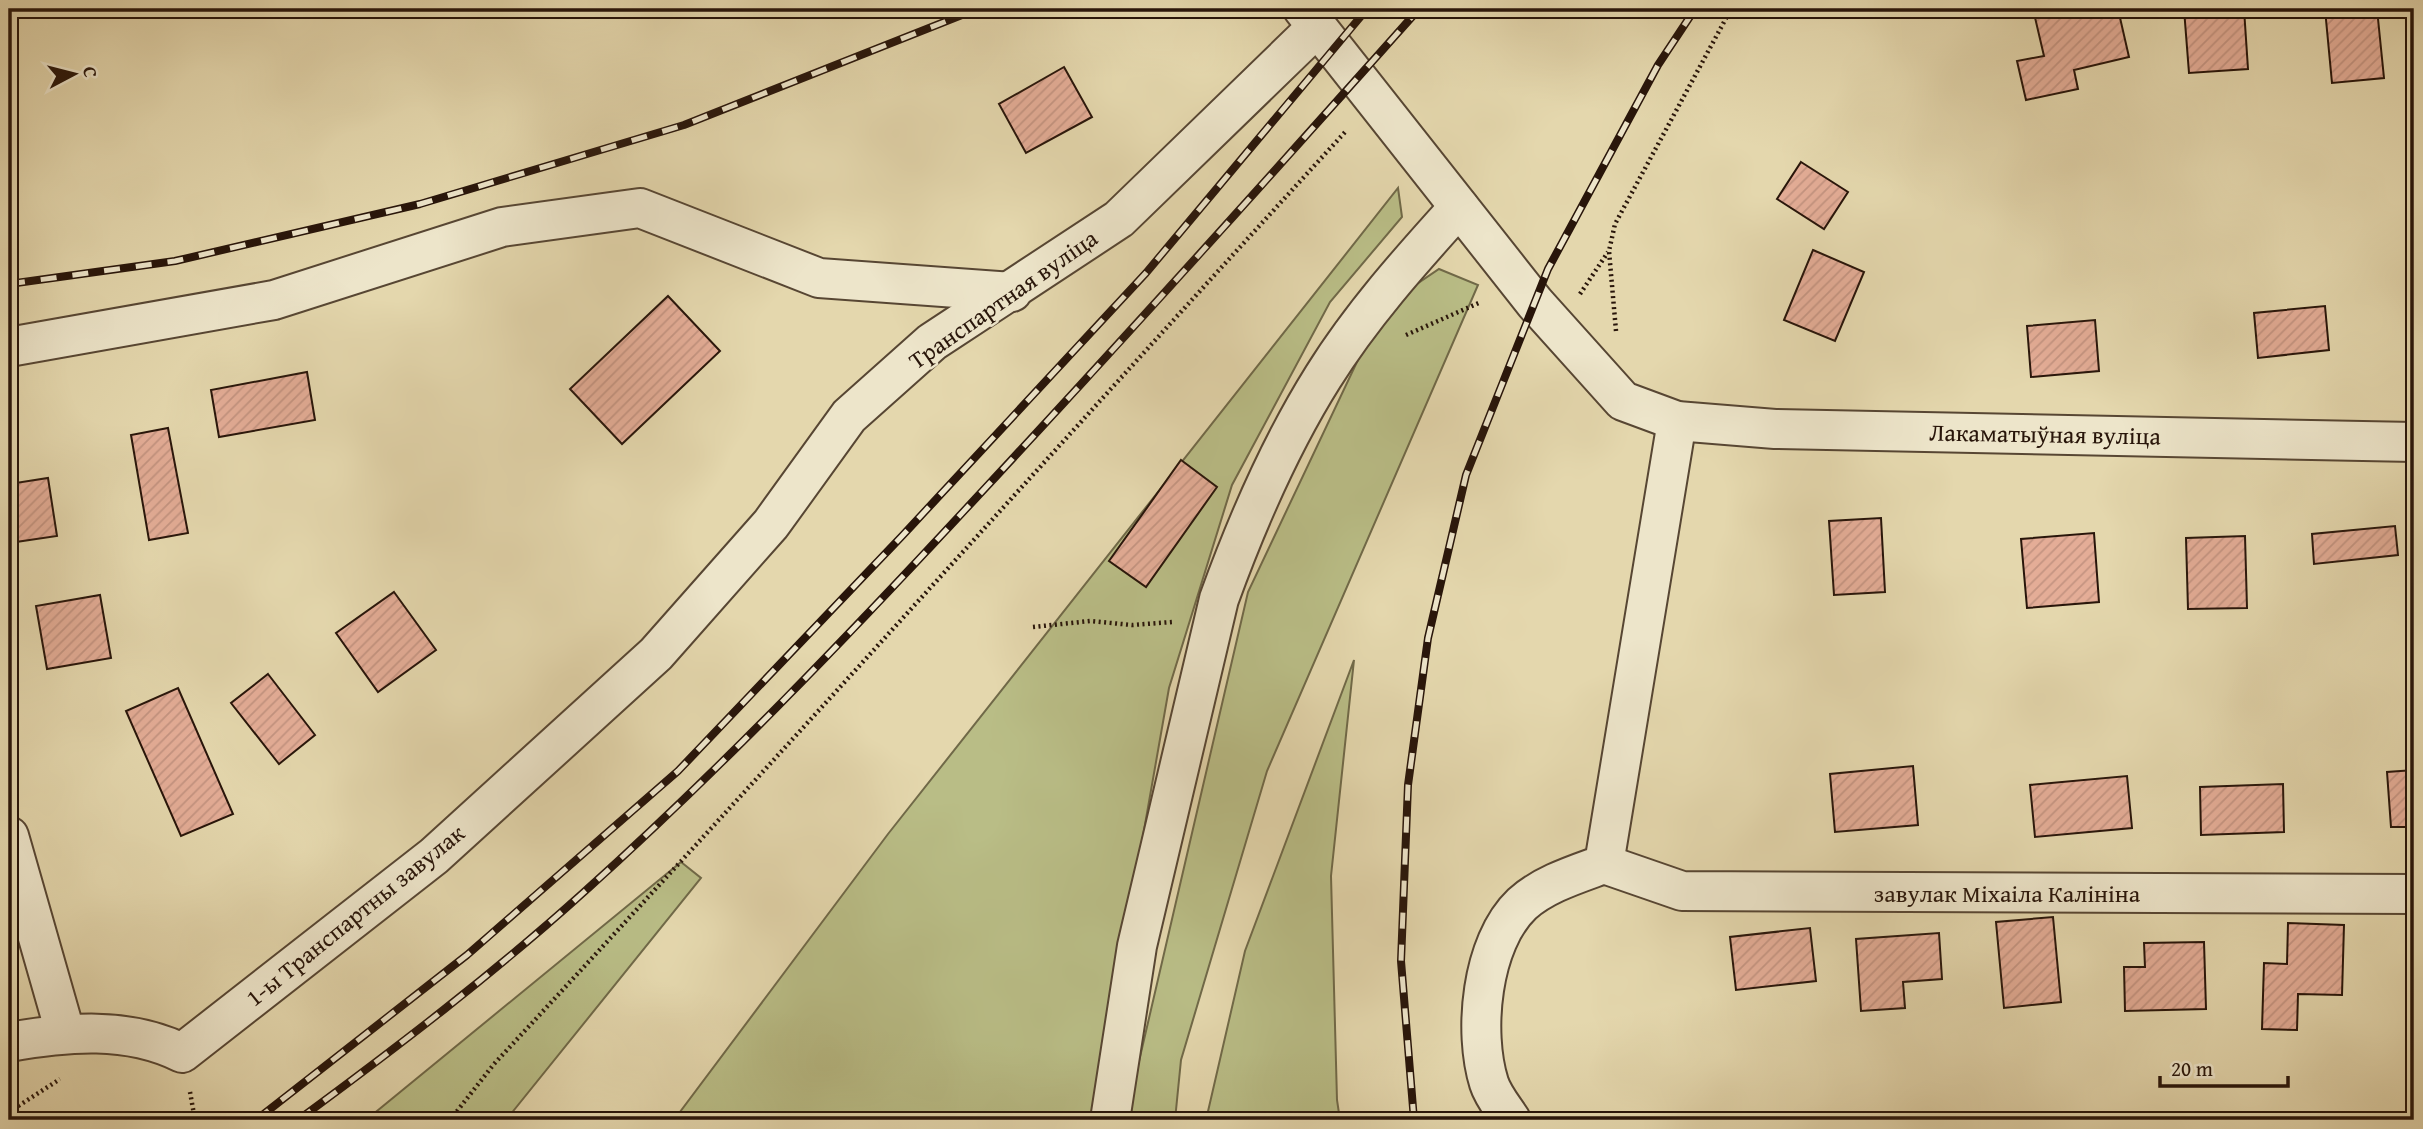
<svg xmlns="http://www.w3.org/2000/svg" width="2423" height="1129" font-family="'Gentium Book Plus',serif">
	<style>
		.grass { fill: #b9bd86; stroke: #706948; stroke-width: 2 }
		.building { fill: url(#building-hatch); stroke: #28150a; stroke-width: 2 }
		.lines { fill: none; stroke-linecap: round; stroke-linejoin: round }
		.minor-casing { stroke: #574633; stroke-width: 42 }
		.path { stroke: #28150a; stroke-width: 4.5; stroke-dasharray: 2 3.5; stroke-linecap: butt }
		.minor { stroke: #ede5ca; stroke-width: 38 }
		.rail-casing { stroke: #28150a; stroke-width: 8 }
		.rail { stroke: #ede5ca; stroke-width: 5; stroke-dasharray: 16; stroke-linecap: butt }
		.labels { text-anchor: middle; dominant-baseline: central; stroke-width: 5; stroke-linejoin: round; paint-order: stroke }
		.street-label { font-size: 24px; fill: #28150a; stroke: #ede5ca }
	</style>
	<defs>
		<pattern id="building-hatch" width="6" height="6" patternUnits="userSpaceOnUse" patternTransform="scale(1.75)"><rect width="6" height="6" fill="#e4ad97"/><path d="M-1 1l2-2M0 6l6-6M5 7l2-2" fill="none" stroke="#c49481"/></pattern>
	</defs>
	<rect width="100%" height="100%" fill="#e4d7ad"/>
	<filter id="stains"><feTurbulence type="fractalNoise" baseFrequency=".00286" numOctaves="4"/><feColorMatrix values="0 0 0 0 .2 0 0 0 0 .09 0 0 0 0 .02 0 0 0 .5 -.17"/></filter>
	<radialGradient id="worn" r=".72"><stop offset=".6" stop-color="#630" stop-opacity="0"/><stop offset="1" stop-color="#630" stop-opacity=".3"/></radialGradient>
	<!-- grass -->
	<g class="grass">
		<polygon points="1398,188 1402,217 1330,302 1232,485 1169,688 1093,1120 674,1120 888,834"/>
		<polygon points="1439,269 1478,285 1267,771 1181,1060 1175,1120 1128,1120 1130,1100 1248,592 1383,307"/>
		<polygon points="1354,660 1331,876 1337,1100 1340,1120 1206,1120 1245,951"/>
		<polygon points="681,862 701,878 506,1120 366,1120"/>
	</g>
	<!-- building -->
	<g class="building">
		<polygon points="2033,9 2118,9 2129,57 2074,70 2078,89 2026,100 2017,61 2044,56"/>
		<polygon points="2184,9 2244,9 2248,69 2189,73"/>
		<polygon points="2325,9 2377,9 2384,78 2332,83"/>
		<polygon points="1064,67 1092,117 1026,153 999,104"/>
		<polygon points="1801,162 1848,192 1824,229 1777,199"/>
		<polygon points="1813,250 1864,272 1835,341 1784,320"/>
		<polygon points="668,296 720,351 622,444 570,389"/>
		<polygon points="2325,306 2329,350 2258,358 2254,313"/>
		<polygon points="2095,320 2099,371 2031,377 2027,326"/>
		<polygon points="307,372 315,420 219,437 211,390"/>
		<polygon points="168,428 188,533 149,540 131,435"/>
		<polygon points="1181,460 1217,487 1146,587 1109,561"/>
		<polygon points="48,478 57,536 9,543 9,484"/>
		<polygon points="1881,518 1885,592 1834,595 1829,521"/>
		<polygon points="2395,526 2398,555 2314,564 2312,534"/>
		<polygon points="2094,533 2099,602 2027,608 2021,539"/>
		<polygon points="2245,536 2247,608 2188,609 2186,538"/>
		<polygon points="394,592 436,650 378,692 336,633"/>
		<polygon points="100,595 111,658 47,669 36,606"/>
		<polygon points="268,674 315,735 279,764 231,703"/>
		<polygon points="178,688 233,814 181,836 126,711"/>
		<polygon points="1913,766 1918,825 1835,832 1830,774"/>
		<polygon points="2414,770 2414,827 2391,827 2387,772"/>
		<polygon points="2127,776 2132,828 2035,837 2030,785"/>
		<polygon points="2283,784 2284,832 2201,835 2200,787"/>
		<polygon points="2053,917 2061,1002 2004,1008 1996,922"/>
		<polygon points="2414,922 2414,992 2408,923"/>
		<polygon points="2288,923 2344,925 2342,995 2298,994 2297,1030 2262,1029 2264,963 2287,964"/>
		<polygon points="1810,928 1816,981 1736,990 1730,937"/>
		<polygon points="1939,933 1942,979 1903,982 1905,1008 1861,1011 1856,939"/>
		<polygon points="2204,942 2206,1009 2125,1011 2124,967 2145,967 2144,943"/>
		<polygon points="2397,1112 2397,1120 2337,1120 2337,1114"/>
	</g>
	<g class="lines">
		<!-- minor casing -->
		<g class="minor-casing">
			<g id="minor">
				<polyline points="1303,9 1535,303 1623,401 1677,421 1775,429 2414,442"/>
				<polyline points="9,347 274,300 502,227 640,208 819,278 1012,292"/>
				<polyline points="9,836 65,1032"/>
				<polyline points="1604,864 1682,891 2414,894"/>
				<path d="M9 1042C67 1032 127 1026 182 1053L434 856 656 654 771 524 849 416 932 342 1119 219 1317 27"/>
				<path d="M1110 1120 1137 946 1219 599C1247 522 1279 447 1323 377 1361 316 1410 261 1459 207"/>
				<path d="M1511 1120C1504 1109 1493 1096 1489 1083 1473 1032 1481 943 1522 904 1544 884 1577 874 1604 864L1677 421"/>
			</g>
		</g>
		<!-- path -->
		<g class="path">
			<polyline points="1580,294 1608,252"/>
			<polyline points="1616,331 1609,251 1615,224 1731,9"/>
			<polyline points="1406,335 1481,302"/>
			<polyline points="1033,627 1090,621 1132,625 1172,622"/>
			<polyline points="190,1092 195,1120"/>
			<polyline points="9,1112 60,1079"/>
			<path d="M450 1120 494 1064C781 755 1062 441 1347 130"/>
		</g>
		<!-- minor -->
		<use href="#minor" class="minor"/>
		<!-- rail casing -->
		<g class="rail-casing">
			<g id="rail">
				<polyline points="9,284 175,261 420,204 684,125 977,9"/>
				<polyline points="256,1120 467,955 678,771 903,535 1146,273 1367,9"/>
				<path d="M298 1120C396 1048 493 974 584 892 722 768 850 634 976 498 1126 337 1273 173 1419 9"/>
				<polyline points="1414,1120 1401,961 1408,785 1428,638 1466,475 1548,269 1658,65 1695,9"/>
			</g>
		</g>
		<!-- rail -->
		<use href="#rail" class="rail"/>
	</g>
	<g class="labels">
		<!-- street labels -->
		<g class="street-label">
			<text transform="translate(1003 299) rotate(-35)">Транспартная вуліца</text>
			<text transform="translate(2045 434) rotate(1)">Лакаматыўная вуліца</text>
			<text x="2007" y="893">завулак Міхаіла Калініна</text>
			<text transform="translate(355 915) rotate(-39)">1-ы Транспартны завулак</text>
		</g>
	</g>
	<!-- margin -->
	<rect width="2423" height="1129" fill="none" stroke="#e4d7ad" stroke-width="35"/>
	<rect x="10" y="10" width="2402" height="1108" fill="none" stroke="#28150a" stroke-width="3.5"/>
	<rect x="18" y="18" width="2388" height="1094" fill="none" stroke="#28150a" stroke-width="2"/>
	<!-- north arrow -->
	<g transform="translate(74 74) rotate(83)" stroke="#ede5ca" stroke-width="5" paint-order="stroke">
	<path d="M0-5L12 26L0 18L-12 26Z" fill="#28150a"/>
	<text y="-10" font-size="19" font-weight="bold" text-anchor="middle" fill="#28150a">С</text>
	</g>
	<!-- scale -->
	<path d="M2160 1076v10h128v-10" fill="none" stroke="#28150a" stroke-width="3.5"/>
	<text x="2171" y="1076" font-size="21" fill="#28150a" stroke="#ede5ca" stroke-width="5" paint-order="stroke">20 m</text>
	<rect width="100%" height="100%" filter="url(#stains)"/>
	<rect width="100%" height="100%" fill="url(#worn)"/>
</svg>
